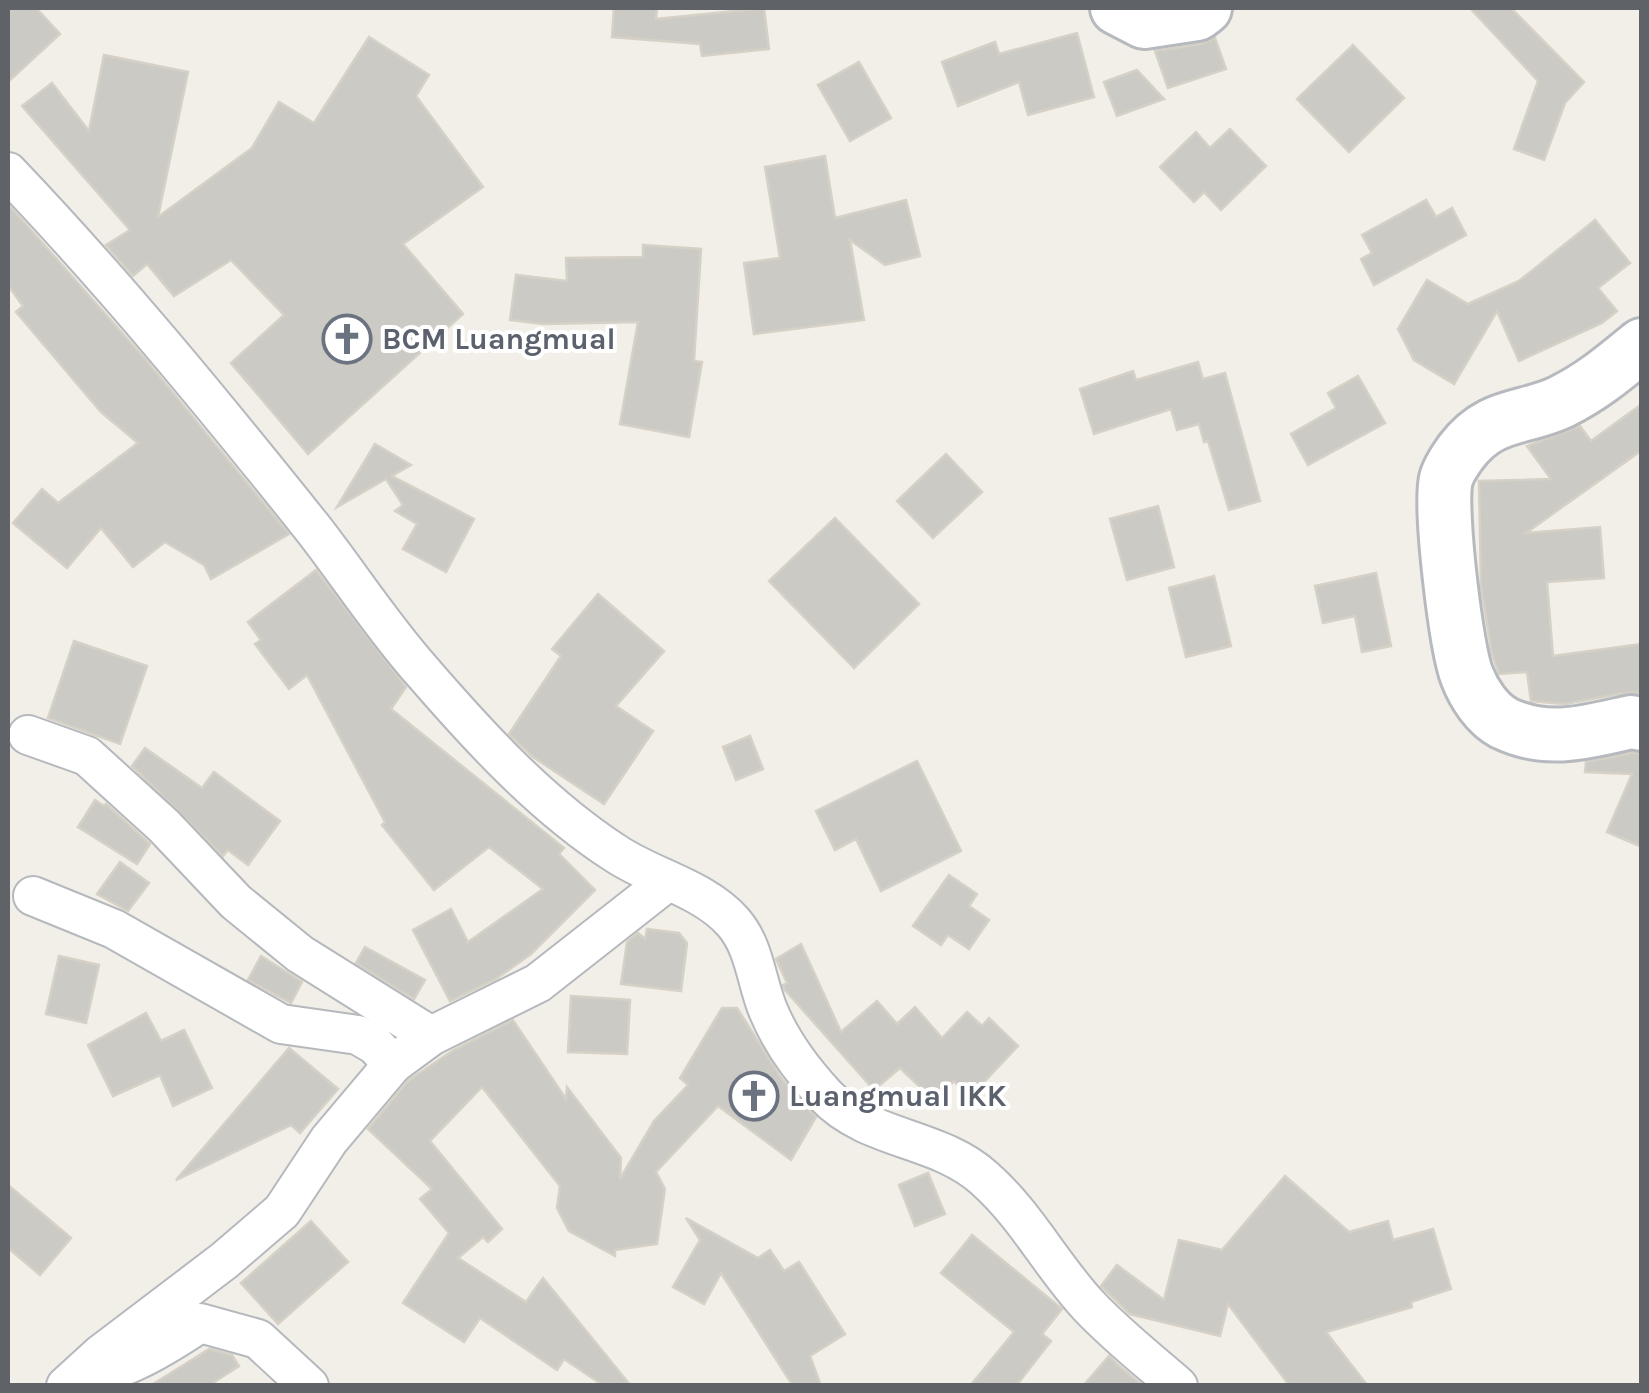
<svg xmlns="http://www.w3.org/2000/svg" width="1649" height="1393" font-family="Karla,sans-serif">
	<style>
		.building { fill: #cccac5; stroke: #d6d1c6; stroke-width: 2.5 }
		.lines { fill: none; stroke-linecap: round; stroke-linejoin: round }
		.street-casing { stroke: #b5b8bc; stroke-width: 42 }
		.secondary-casing { stroke: #b6babf; stroke-width: 58 }
		.street { stroke: #fff; stroke-width: 38 }
		.secondary { stroke: #fff; stroke-width: 52 }
		.labels { text-anchor: middle; dominant-baseline: central; stroke-width: 8; stroke-linejoin: round; paint-order: stroke }
		.worship-label { font-size: 30px; font-weight: bold; fill: #5b616d; stroke: #fff; text-anchor: start }
	</style>
	<rect width="100%" height="100%" fill="#f1efe8"/>
	<!-- building -->
	<g class="building">
		<polygon points="8,8 36,8 60,34 8,82"/>
		<polygon points="614,8 657,8 656,19 764,8 769,49 702,56 700,44 612,37"/>
		<polygon points="1470,8 1511,8 1584,82 1565,103 1544,160 1514,149 1538,81"/>
		<polygon points="1077,33 1094,97 1028,115 1019,82 958,106 942,62 995,42 999,54"/>
		<polygon points="369,37 429,75 416,96 483,187 403,244 463,314 308,454 231,363 284,315 231,260 174,296 147,264 133,276 106,245 130,230 22,106 52,83 89,131 104,55 188,72 158,217 252,148 279,102 314,123"/>
		<polygon points="1215,38 1226,69 1168,88 1155,51 1201,44"/>
		<polygon points="1353,45 1404,98 1349,152 1297,99"/>
		<polygon points="859,62 891,118 850,141 818,85"/>
		<polygon points="1137,70 1164,99 1117,116 1104,82"/>
		<polygon points="1230,129 1266,166 1221,210 1204,192 1194,202 1160,167 1196,132 1210,148"/>
		<polygon points="825,156 835,218 906,200 920,256 885,265 850,240 864,320 754,334 744,263 780,258 765,167"/>
		<polygon points="1426,200 1436,217 1452,208 1466,235 1374,285 1361,259 1372,253 1362,235"/>
		<polygon points="8,204 146,360 289,534 211,579 204,565 165,542 133,567 101,528 67,568 13,523 42,489 58,503 138,443 101,412 16,312 23,306 8,285"/>
		<polygon points="1595,220 1630,263 1598,288 1617,311 1602,323 1519,361 1497,311 1454,384 1414,360 1398,329 1427,280 1468,304 1519,281"/>
		<polygon points="643,245 701,249 694,361 702,362 689,437 620,424 638,322 543,324 510,320 516,275 567,281 566,258 643,257"/>
		<polygon points="1198,362 1203,379 1225,373 1260,501 1229,510 1208,441 1204,442 1199,424 1177,430 1171,409 1094,434 1080,389 1133,371 1136,380"/>
		<polygon points="1358,376 1385,423 1308,465 1291,434 1336,408 1328,393"/>
		<polygon points="1642,404 1642,450 1526,533 1600,527 1604,578 1547,582 1553,656 1642,644 1642,693 1624,693 1565,704 1531,701 1527,672 1499,674 1492,654 1481,587 1479,481 1551,479 1527,446 1580,426 1591,441"/>
		<polygon points="375,444 411,465 392,476 474,519 446,572 403,549 417,524 395,511 403,505 386,479 337,507"/>
		<polygon points="946,454 982,492 933,538 897,501"/>
		<polygon points="1158,506 1174,567 1127,580 1110,519"/>
		<polygon points="835,518 919,604 854,668 769,581"/>
		<polygon points="316,570 406,687 391,709 564,848 559,854 595,890 531,954 496,979 450,1001 413,930 451,909 468,942 543,889 489,847 434,890 382,825 385,822 307,675 289,689 255,644 261,640 248,622"/>
		<polygon points="1376,573 1391,646 1362,652 1355,616 1323,623 1315,586"/>
		<polygon points="1214,576 1231,646 1186,657 1169,588"/>
		<polygon points="598,594 664,651 616,706 653,731 604,804 533,757 509,734 561,656 552,649"/>
		<polygon points="74,641 147,666 120,744 48,718"/>
		<polygon points="750,736 763,769 736,780 723,747"/>
		<polygon points="145,748 202,788 214,772 280,821 248,865 228,850 223,856 132,766"/>
		<polygon points="1632,753 1642,753 1642,847 1607,832 1632,774 1585,772 1586,762"/>
		<polygon points="917,761 961,851 881,891 856,839 835,850 816,811"/>
		<polygon points="95,800 104,806 106,804 150,844 137,864 78,827"/>
		<polygon points="120,862 149,883 128,911 97,894"/>
		<polygon points="949,875 977,894 969,906 989,920 969,949 948,935 941,945 913,926"/>
		<polygon points="647,929 679,933 687,943 681,991 621,984 627,942 638,933 645,939"/>
		<polygon points="801,944 841,1032 877,1001 897,1024 915,1007 942,1038 967,1012 982,1026 989,1018 1018,1046 970,1097 954,1081 935,1101 900,1068 874,1090 785,990 783,985 787,983 776,959"/>
		<polygon points="365,947 425,980 414,999 356,963"/>
		<polygon points="59,956 99,965 86,1023 46,1014"/>
		<polygon points="261,956 302,982 291,1003 248,980"/>
		<polygon points="571,996 630,1000 627,1054 568,1052"/>
		<polygon points="722,1008 737,1008 782,1079 816,1117 791,1160 718,1106 656,1172 665,1189 657,1244 615,1250 615,1256 569,1231 557,1208 560,1186 482,1087 430,1141 502,1229 488,1242 483,1237 458,1258 526,1302 543,1278 631,1386 604,1386 564,1359 557,1370 480,1318 464,1342 403,1303 449,1233 420,1199 432,1189 368,1129 408,1081 452,1051 513,1020 566,1099 567,1087 621,1158 620,1179 654,1121 688,1085 680,1078"/>
		<polygon points="146,1013 161,1041 184,1030 212,1088 173,1106 160,1075 113,1096 88,1045"/>
		<polygon points="289,1048 338,1089 300,1133 291,1125 176,1180"/>
		<polygon points="928,1173 945,1214 915,1226 899,1185"/>
		<polygon points="1285,1176 1349,1232 1388,1221 1393,1240 1433,1229 1451,1289 1411,1302 1412,1307 1326,1332 1367,1385 1289,1385 1228,1304 1220,1336 1130,1314 1101,1286 1117,1265 1164,1300 1179,1240 1222,1250"/>
		<polygon points="8,1185 71,1238 40,1275 8,1248"/>
		<polygon points="686,1218 758,1258 770,1250 784,1271 799,1262 845,1334 810,1356 821,1386 793,1386 721,1273 704,1304 673,1287 700,1240"/>
		<polygon points="311,1221 348,1262 278,1324 241,1283"/>
		<polygon points="972,1235 1062,1309 1042,1334 1051,1341 1016,1386 970,1386 1014,1332 941,1273"/>
		<polygon points="209,1349 232,1355 239,1366 208,1386 150,1386"/>
		<polygon points="1109,1356 1117,1364 1143,1386 1083,1386"/>
	</g>
	<g class="lines">
		<!-- street casing -->
		<g class="street-casing">
			<g id="street">
				<path d="M8 172C115 284 214 405 311 526 348 573 381 625 421 670 478 736 541 805 615 853 652 878 703 888 733 922 755 947 756 981 768 1010 781 1042 802 1070 825 1095 867 1140 939 1137 984 1178 1026 1215 1051 1265 1088 1305 1115 1334 1148 1360 1178 1386"/>
				<polyline points="28,735 87,756 164,826 236,902 300,954 431,1036"/>
				<polyline points="33,896 114,929 281,1024 358,1035 375,1045 393,1064"/>
				<path d="M81 1380C127 1369 161 1349 200 1323L258 1339 309 1386"/>
				<polyline points="66,1386 100,1355 225,1260 282,1211 329,1140 393,1064 431,1036 538,983 668,881"/>
			</g>
		</g>
		<!-- secondary casing -->
		<g class="secondary-casing">
			<g id="secondary">
				<polyline points="1117,8 1144,22 1197,14 1205,8"/>
				<path d="M1642 345C1614 368 1593 386 1561 402 1523 420 1491 412 1461 452 1456 459 1448 471 1446 479 1439 507 1456 648 1467 676 1474 694 1487 714 1504 723 1547 744 1587 732 1631 722L1642 724"/>
			</g>
		</g>
		<!-- street -->
		<use href="#street" class="street"/>
		<!-- secondary -->
		<use href="#secondary" class="secondary"/>
	</g>
	<!-- icons -->
	<defs>
		<g id="church-ring" transform="scale(2.5)"><circle r="9.5" fill="#fff" stroke="#6b7280" stroke-width="1.5"/><path d="M-1.2-6h2.4v3.5h3.3v2.4h-3.3V6h-2.4V-.1h-3.3v-2.4h3.3Z" fill="#6b7280"/></g>
	</defs>
	<g fill-rule="evenodd">
		<use href="#church-ring" x="347" y="339"/>
		<use href="#church-ring" x="754" y="1096"/>
	</g>
	<g class="labels">
		<!-- worship labels -->
		<g class="worship-label">
			<text x="382" y="339">BCM Luangmual</text>
			<text x="789" y="1096">Luangmual IKK</text>
		</g>
	</g>
	<!-- border -->
	<rect width="1649" height="1393" fill="none" stroke="#5f6368" stroke-width="20"/>
</svg>
